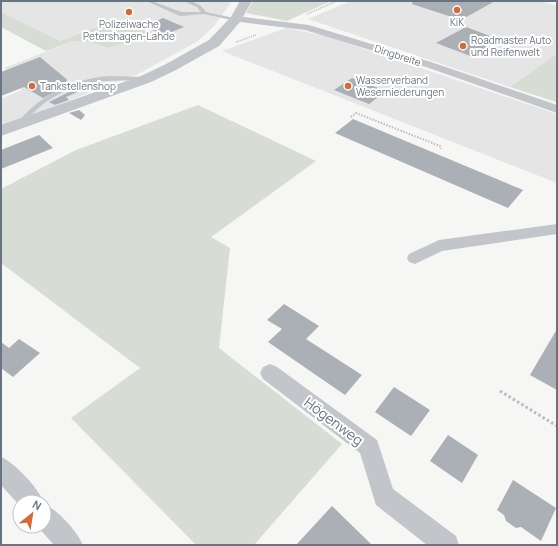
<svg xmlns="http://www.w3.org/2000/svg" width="558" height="546" font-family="Manrope,sans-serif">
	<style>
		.built { fill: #e4e5e4 }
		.green { fill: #d7ddd5 }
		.building { fill: #aab0b6 }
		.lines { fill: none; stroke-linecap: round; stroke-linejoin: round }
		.path-far2 { stroke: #babcbf; stroke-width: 1.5; stroke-dasharray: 1 1; stroke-linecap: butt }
		.path-far1 { stroke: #babcbf; stroke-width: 2; stroke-dasharray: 1.5 1.5; stroke-linecap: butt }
		.path { stroke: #babcbf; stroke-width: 3; stroke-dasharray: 2.5 2.5; stroke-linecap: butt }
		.service { fill: #c2c5c9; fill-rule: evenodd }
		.minor { fill: #c2c5c9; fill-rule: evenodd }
		.tertiary { fill: #c2c5c9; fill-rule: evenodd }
		.poi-dot { fill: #d36b37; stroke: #fff; stroke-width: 1.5 }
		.labels { text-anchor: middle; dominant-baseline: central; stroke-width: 4; stroke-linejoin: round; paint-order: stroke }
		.far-poi-label { font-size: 10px; fill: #687482; stroke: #fff; text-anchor: start }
		.far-street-label { font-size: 10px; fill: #687482; stroke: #fff }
		.near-street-label { font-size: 14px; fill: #687482; stroke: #fff }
	</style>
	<rect width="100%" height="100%" fill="#f6f6f4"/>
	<!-- built -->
	<g class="built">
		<polygon points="1,1 232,1 214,26 198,41 138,74 2,126 1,99 22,90 11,83 20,77 4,68 73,41 93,43 109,48 152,33 115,20 60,41 1,12"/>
		<polygon points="351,1 541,1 557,6 557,54 510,87 308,19"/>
		<polygon points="286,28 326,36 557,114 557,183 222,51"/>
	</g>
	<!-- green -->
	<g class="green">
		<polygon points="253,1 331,1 287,21 246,13"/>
		<polygon points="1,12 60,41 115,20 153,33 109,48 93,43 73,41 46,51 1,27"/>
		<polygon points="557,54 556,102 510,87"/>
		<polygon points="198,105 316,161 211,237 230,248 219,348 342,444 254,545 196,545 71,418 140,368 1,263 1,189 76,150"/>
	</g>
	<!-- building -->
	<g class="building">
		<polygon points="413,1 495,1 461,20 412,4"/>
		<polygon points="163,18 184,27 164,35 144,26"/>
		<polygon points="466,27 490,36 479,42 491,47 473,57 436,43"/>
		<polygon points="40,57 71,83 43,98 24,87 1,96 1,72"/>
		<polygon points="352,78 386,91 369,104 334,90"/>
		<polygon points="77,88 80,91 66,97 69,100 55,105 49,102"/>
		<polygon points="79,110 85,115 81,120 69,113"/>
		<polygon points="353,119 396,137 523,190 508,208 335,133"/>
		<polygon points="39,135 53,148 1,169 1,150"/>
		<polygon points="284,304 319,326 306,339 362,375 345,395 268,342 282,329 267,320"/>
		<polygon points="557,329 557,390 530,375"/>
		<polygon points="19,339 40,353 13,377 1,368 1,342 9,348"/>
		<polygon points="394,387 430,410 411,436 375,412"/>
		<polygon points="448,435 478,455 462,483 430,461"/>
		<polygon points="513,480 556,508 541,541 521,527 516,528 506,521 504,515 497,510"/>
		<polygon points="332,506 372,545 296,545"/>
	</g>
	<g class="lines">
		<!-- path-far2 -->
		<g class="path-far2">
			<polyline points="307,14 337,1"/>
			<polyline points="236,42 256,35"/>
		</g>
		<!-- path-far1 -->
		<polyline class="path-far1" points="351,117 356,113 440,146 441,149"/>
		<!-- path -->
		<polyline class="path" points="500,391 557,426"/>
		<!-- service -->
		<g class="service">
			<path d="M146 1H152L181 12H201L197 7 183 1C193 1 200 3 206 12L239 19 236 21 204 14 180 16Z"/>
			<path d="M110 76 145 77 148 79 145 81C105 80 81 79 46 102 40 106 35 111 30 116 26 120 24 125 19 127L16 125C37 96 74 78 110 76Z"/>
		</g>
		<!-- minor -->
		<g class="minor">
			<polygon points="236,16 309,25 434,63 557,105 557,113 426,67 305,30 233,21 231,19 233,17"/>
			<polygon points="557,224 557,234 442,251 415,264 409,262 407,258 409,254 439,240"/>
			<polygon points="270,364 277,367 377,440 393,489 456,536 459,545 427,545 376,505 360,453 263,379 260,373 263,367"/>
			<path d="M1 457C15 463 38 488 44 502H20V506L1 485Z"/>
			<path d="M44 504C58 510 77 531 83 545H54L37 526H44Z"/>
		</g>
		<!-- tertiary -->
		<polygon class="tertiary" points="240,1 252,1 240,22 219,46 176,70 151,82 1,136 1,125 141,76 166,64 209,40 231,17"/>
	</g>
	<!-- markers -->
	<g class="poi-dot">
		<circle cx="457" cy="10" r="4"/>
		<circle cx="129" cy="12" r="4"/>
		<circle cx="463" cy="46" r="4"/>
		<circle cx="32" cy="86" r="4"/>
		<circle cx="348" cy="86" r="4"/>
	</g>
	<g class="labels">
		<!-- far-poi labels -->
		<g class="far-poi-label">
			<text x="457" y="22" text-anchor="middle">KiK</text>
			<text x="129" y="24" text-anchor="middle">Polizeiwache<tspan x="129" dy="12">Petershagen-Lahde</tspan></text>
			<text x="471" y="40">Roadmaster Auto<tspan x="471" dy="12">und Reifenwelt</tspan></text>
			<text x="356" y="80">Wasserverband<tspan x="356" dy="12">Weserniederungen</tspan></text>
			<text x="40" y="86">Tankstellenshop</text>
		</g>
		<!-- far-street labels -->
		<g class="far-street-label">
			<text transform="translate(398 55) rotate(18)">Dingbreite</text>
		</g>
		<!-- near-street labels -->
		<g class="near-street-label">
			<text transform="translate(334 421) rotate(37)">Högenweg</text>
		</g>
	</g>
	<!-- border -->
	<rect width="558" height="546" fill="none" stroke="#687482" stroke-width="4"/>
	<!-- north arrow -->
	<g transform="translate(32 514) rotate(30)"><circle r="19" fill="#ffffff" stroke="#c3c7cd"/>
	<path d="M0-3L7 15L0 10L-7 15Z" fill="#d36b37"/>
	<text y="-6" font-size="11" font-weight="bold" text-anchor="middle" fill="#687482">N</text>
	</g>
</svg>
